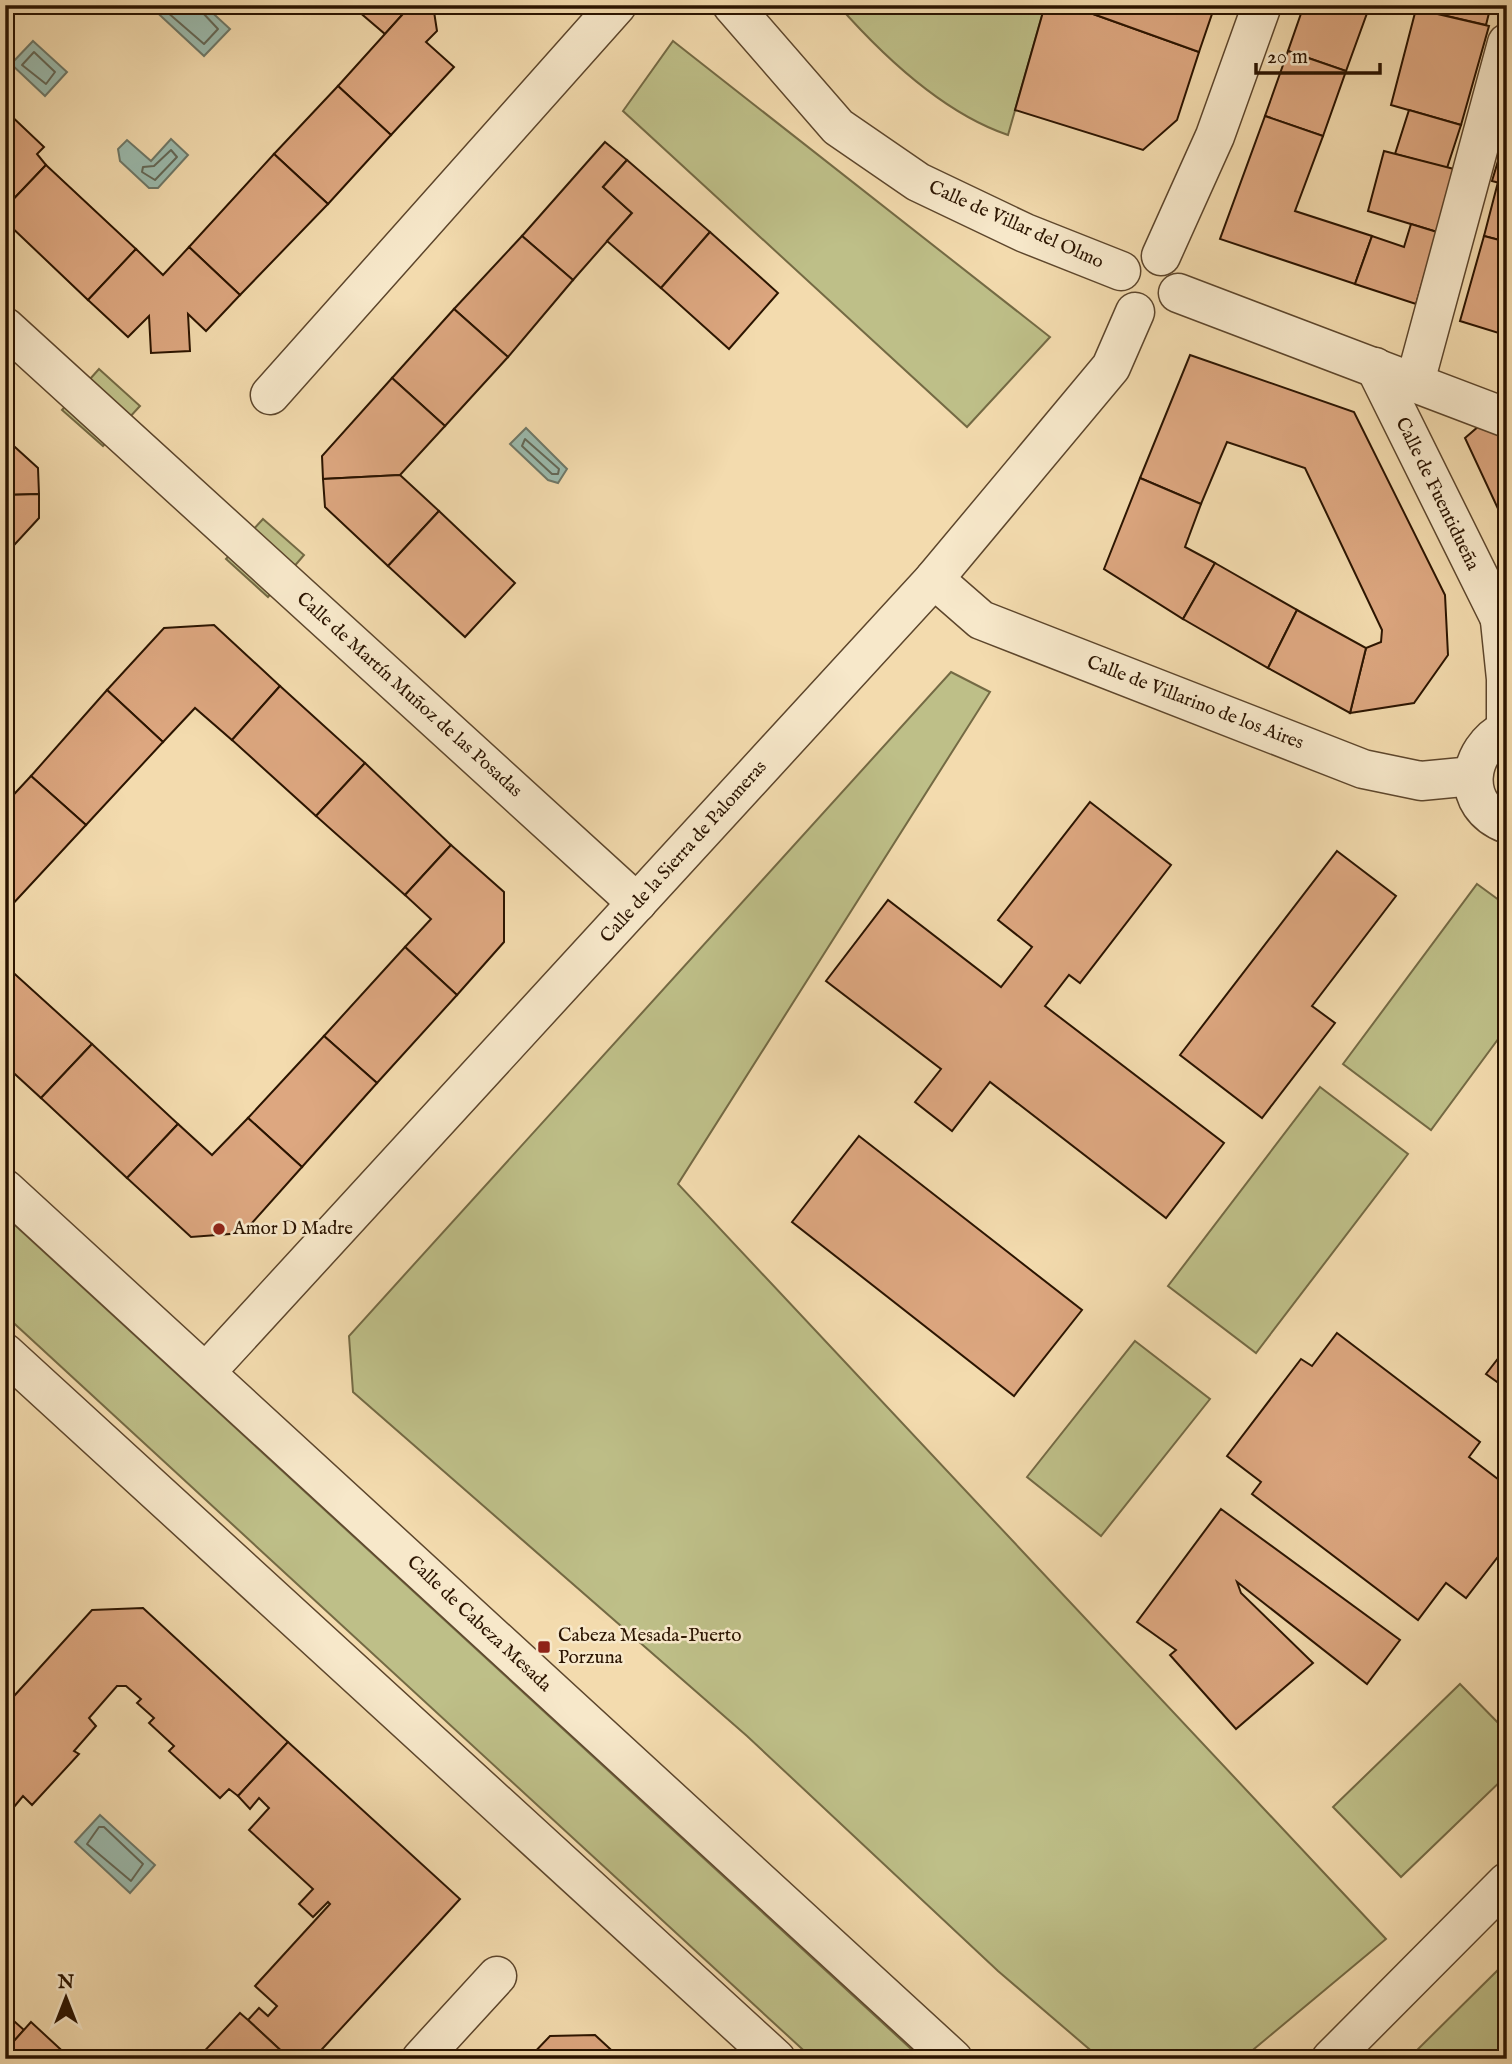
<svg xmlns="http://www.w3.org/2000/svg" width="1512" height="2064" font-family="'IM FELL English',serif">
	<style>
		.green { fill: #bebf88; stroke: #746a44; stroke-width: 2 }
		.water { fill: #9bbbae; stroke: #6e7868; stroke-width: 2 }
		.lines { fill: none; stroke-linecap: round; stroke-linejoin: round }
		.shore { stroke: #636857; stroke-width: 2 }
		.building { fill: #dda780; stroke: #2b1400; stroke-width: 2 }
		.minor-casing { stroke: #5d462c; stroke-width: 41 }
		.minor { stroke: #f7e8ca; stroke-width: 38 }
		.poi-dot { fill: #8f2418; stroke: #f7e8ca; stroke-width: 2.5 }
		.labels { text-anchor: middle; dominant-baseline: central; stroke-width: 5; stroke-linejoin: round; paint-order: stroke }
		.street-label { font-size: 19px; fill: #2b1400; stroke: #f7e8ca }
		.poi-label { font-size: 19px; fill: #2b1400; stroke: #f7e8ca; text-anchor: start }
	</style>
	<rect width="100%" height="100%" fill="#f3dbae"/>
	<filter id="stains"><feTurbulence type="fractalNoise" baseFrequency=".00286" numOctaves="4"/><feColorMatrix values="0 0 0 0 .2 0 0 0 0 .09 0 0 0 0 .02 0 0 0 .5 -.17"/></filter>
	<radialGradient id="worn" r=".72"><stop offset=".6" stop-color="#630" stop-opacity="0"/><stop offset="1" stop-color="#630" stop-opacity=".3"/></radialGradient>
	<!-- green -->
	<g class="green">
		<path d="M838 5H1045L1008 135C943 113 883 56 838 5Z"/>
		<polygon points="673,41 1050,337 967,427 623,111"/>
		<polygon points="99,369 140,406 103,446 62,410"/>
		<polygon points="263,519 304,555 268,597 226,559"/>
		<polygon points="951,672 990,692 678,1184 1386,1939 1242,2059 1117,2059 1095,2054 998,1971 747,1736 353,1392 349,1336"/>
		<polygon points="1477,884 1507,906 1507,1027 1431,1130 1343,1064"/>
		<polygon points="1320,1087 1408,1154 1256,1353 1168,1286"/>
		<polygon points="5,1216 922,2059 813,2059 5,1315"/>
		<polygon points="1135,1341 1210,1399 1101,1536 1027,1477"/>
		<polygon points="1460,1684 1507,1732 1507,1775 1401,1877 1333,1807"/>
		<polygon points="1507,1961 1507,2059 1409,2059 1410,2057"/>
	</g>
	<!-- water -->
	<g class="water">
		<polygon points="149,5 204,5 230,29 204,56"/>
		<polygon points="33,41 67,72 45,96 11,64"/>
		<polygon points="171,139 188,155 158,188 149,188 120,161 118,149 127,140 151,161"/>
		<polygon points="526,428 567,469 558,483 548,480 510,444"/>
		<polygon points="100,1815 155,1865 130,1893 75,1842"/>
	</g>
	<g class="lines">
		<!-- shore -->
		<g class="shore">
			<polyline points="159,5 204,44 218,29 202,12 200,5"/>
			<polygon points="34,52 55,72 46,84 22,65"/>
			<polygon points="171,150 177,157 155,180 142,172 143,167 154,166"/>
			<polygon points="525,439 559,469 558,474 552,474 522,446"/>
			<polygon points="99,1827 104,1827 143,1864 131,1881 87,1844"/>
		</g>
	</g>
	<!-- building -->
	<g class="building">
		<polygon points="351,5 411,5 385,34"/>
		<polygon points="411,5 433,5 437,31 426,42 454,67 391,135 338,86"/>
		<polygon points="1045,5 1068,5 1199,52 1177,120 1143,150 1015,110"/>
		<polygon points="1068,5 1198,5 1213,11 1199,52"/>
		<polygon points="1198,5 1216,5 1213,11"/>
		<polygon points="1304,5 1370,5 1346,71 1288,51"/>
		<polygon points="1422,5 1491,5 1486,25 1421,10"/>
		<polygon points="1416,9 1489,26 1461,125 1391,105"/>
		<polygon points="1288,51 1346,71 1323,136 1265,116"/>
		<polygon points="338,86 391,135 328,204 274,154"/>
		<polygon points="5,110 44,147 37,154 46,165 5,208"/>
		<polygon points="1409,110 1461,125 1447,168 1395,154"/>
		<polygon points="1265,116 1323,136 1295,211 1372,236 1355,284 1220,239"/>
		<polygon points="1507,131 1507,185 1492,181"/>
		<polygon points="605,142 627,160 603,187 632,213 573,280 522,236"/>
		<polygon points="1384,151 1454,169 1437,232 1368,211"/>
		<polygon points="274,154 328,204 240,295 189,247"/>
		<polygon points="627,160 710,232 661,288 607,241 632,213 603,187"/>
		<polygon points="46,165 136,249 88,300 5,221 5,208"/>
		<polygon points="1498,182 1507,185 1507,242 1484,236"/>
		<polygon points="1411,224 1437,232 1416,304 1355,284 1372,236 1404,247"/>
		<polygon points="710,232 778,293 729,349 661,288"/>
		<polygon points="522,236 573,280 508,357 454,309"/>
		<polygon points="1484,236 1507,242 1505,335 1460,321"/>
		<polygon points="189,247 240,295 206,331 188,314 190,351 151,353 149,316 128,337 88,300 136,249 163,275"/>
		<polygon points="454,309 508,357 445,426 392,378"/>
		<polygon points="1190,355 1354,412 1445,595 1448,655 1414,703 1350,713 1366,648 1381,642 1382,630 1305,468 1227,442 1201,504 1140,478"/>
		<polygon points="392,378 445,426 400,475 323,479 322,456"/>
		<polygon points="1479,426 1507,438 1507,528 1465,438"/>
		<polygon points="5,438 38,468 39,494 5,495"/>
		<polygon points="400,475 439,511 388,566 325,507 323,479"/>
		<polygon points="1140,478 1201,504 1185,547 1215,563 1183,619 1104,569"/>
		<polygon points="39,494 39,518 5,555 5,495"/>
		<polygon points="439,511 515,583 465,637 388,566"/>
		<polygon points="1215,563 1297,610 1268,668 1183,619"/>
		<polygon points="1297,610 1366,648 1350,713 1268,668"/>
		<polygon points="214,625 280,686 232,740 195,708 163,742 107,690 164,628"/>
		<polygon points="280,686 365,763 316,816 232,740"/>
		<polygon points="107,690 163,742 86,825 31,776"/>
		<polygon points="365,763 451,845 405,895 316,816"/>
		<polygon points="31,776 86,825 9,908 5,904 5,804"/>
		<polygon points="1090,802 1171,865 1080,983 1069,975 1045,1006 1224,1143 1166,1218 990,1082 952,1131 915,1102 941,1069 826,981 888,900 1001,987 1032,947 998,920"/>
		<polygon points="451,845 504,892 504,942 457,995 405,947 431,919 405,895"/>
		<polygon points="1337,851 1396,896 1312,1006 1335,1023 1262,1118 1180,1055"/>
		<polygon points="405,947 457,995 377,1083 324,1036"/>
		<polygon points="7,967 92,1044 41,1098 5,1065"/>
		<polygon points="324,1036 377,1083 302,1167 248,1118"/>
		<polygon points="92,1044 178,1124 127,1178 41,1098"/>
		<polygon points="248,1118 302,1167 243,1233 191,1237 127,1178 178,1124 212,1155"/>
		<polygon points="859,1136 1082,1310 1014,1396 792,1222"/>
		<polygon points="1337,1333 1480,1442 1469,1457 1507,1486 1507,1545 1466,1598 1446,1583 1418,1620 1252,1494 1261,1482 1227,1456 1301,1359 1312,1366"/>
		<polygon points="1507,1347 1507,1389 1486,1374"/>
		<polygon points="1221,1509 1400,1640 1367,1684 1237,1582 1241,1593 1313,1663 1236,1729 1170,1655 1176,1650 1137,1622"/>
		<polygon points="143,1608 288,1742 238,1796 229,1789 220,1798 169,1751 174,1746 149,1723 154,1718 137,1703 141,1699 126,1686 117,1686 89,1718 96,1726 74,1751 79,1754 32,1805 23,1796 14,1807 5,1798 5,1706 92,1610"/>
		<polygon points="288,1742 460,1899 313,2059 290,2059 248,2020 259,2008 268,2016 277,2006 255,1986 330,1904 328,1902 313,1917 299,1904 313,1889 249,1830 269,1808 259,1798 250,1809 238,1796"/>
		<polygon points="5,1798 12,1804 5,1812"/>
		<polygon points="5,2013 24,2030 5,2051"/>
		<polygon points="240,2013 248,2020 290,2059 197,2059"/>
		<polygon points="31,2022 71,2059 5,2059 5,2051"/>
		<polygon points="595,2035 621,2059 528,2059 550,2036"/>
	</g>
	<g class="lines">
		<!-- minor casing -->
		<g class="minor-casing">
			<g id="minor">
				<polyline points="732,5 838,127 918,182 1025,233 1121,271"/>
				<polyline points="1161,256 1215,136 1262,5"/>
				<polyline points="1178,293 1507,418"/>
				<polyline points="5,327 637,903"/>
				<polyline points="1375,367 1507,633"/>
				<polyline points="1415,382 1507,43"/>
				<polyline points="270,395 617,5"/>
				<polyline points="934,579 981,620 1363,769 1421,781 1473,776"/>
				<polyline points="1500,621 1506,679 1506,729"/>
				<path d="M1507 729C1466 750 1459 806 1507 824"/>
				<polyline points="5,1189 953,2059"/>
				<polyline points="5,1353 776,2059"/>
				<polyline points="206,1372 934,579 1111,367 1135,312"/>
				<polyline points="421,2059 497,1976"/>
				<polyline points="1331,2059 1507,1882"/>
			</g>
		</g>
		<!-- minor -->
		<use href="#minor" class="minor"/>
	</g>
	<!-- markers -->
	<g class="poi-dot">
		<circle cx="219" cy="1229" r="7"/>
		<rect x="537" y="1640" width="14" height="14" rx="3.5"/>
	</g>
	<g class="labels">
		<!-- street labels -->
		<g class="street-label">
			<text transform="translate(1016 225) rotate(24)">Calle de Villar del Olmo</text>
			<text transform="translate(1437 494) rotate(64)">Calle de Fuentidueña</text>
			<text transform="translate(409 695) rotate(42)">Calle de Martín Muñoz de las Posadas</text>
			<text transform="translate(1195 703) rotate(21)">Calle de Villarino de los Aires</text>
			<text transform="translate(684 852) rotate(-48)">Calle de la Sierra de Palomeras</text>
			<text transform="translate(479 1624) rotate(43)">Calle de Cabeza Mesada</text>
		</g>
		<!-- poi labels -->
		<g class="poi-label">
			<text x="233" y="1229">Amor D Madre</text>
			<text x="558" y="1636">Cabeza Mesada-Puerto<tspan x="558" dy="22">Porzuna</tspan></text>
		</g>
	</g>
	<!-- margin -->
	<rect width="1512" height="2064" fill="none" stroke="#f3dbae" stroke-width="28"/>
	<rect x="7" y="7" width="1498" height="2050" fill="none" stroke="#2b1400" stroke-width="3.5"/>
	<rect x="14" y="14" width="1484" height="2036" fill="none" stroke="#2b1400" stroke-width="2"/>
	<!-- north arrow -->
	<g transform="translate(66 1998)" stroke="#f7e8ca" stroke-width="5" paint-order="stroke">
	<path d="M0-5L12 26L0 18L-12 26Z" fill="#2b1400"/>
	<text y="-10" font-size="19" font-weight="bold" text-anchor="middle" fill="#2b1400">N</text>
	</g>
	<!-- scale -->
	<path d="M1256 63v10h124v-10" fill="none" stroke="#2b1400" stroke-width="3.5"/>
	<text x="1267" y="63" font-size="21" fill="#2b1400" stroke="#f7e8ca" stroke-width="5" paint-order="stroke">20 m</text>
	<rect width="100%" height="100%" filter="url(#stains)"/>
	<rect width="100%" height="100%" fill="url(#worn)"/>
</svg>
